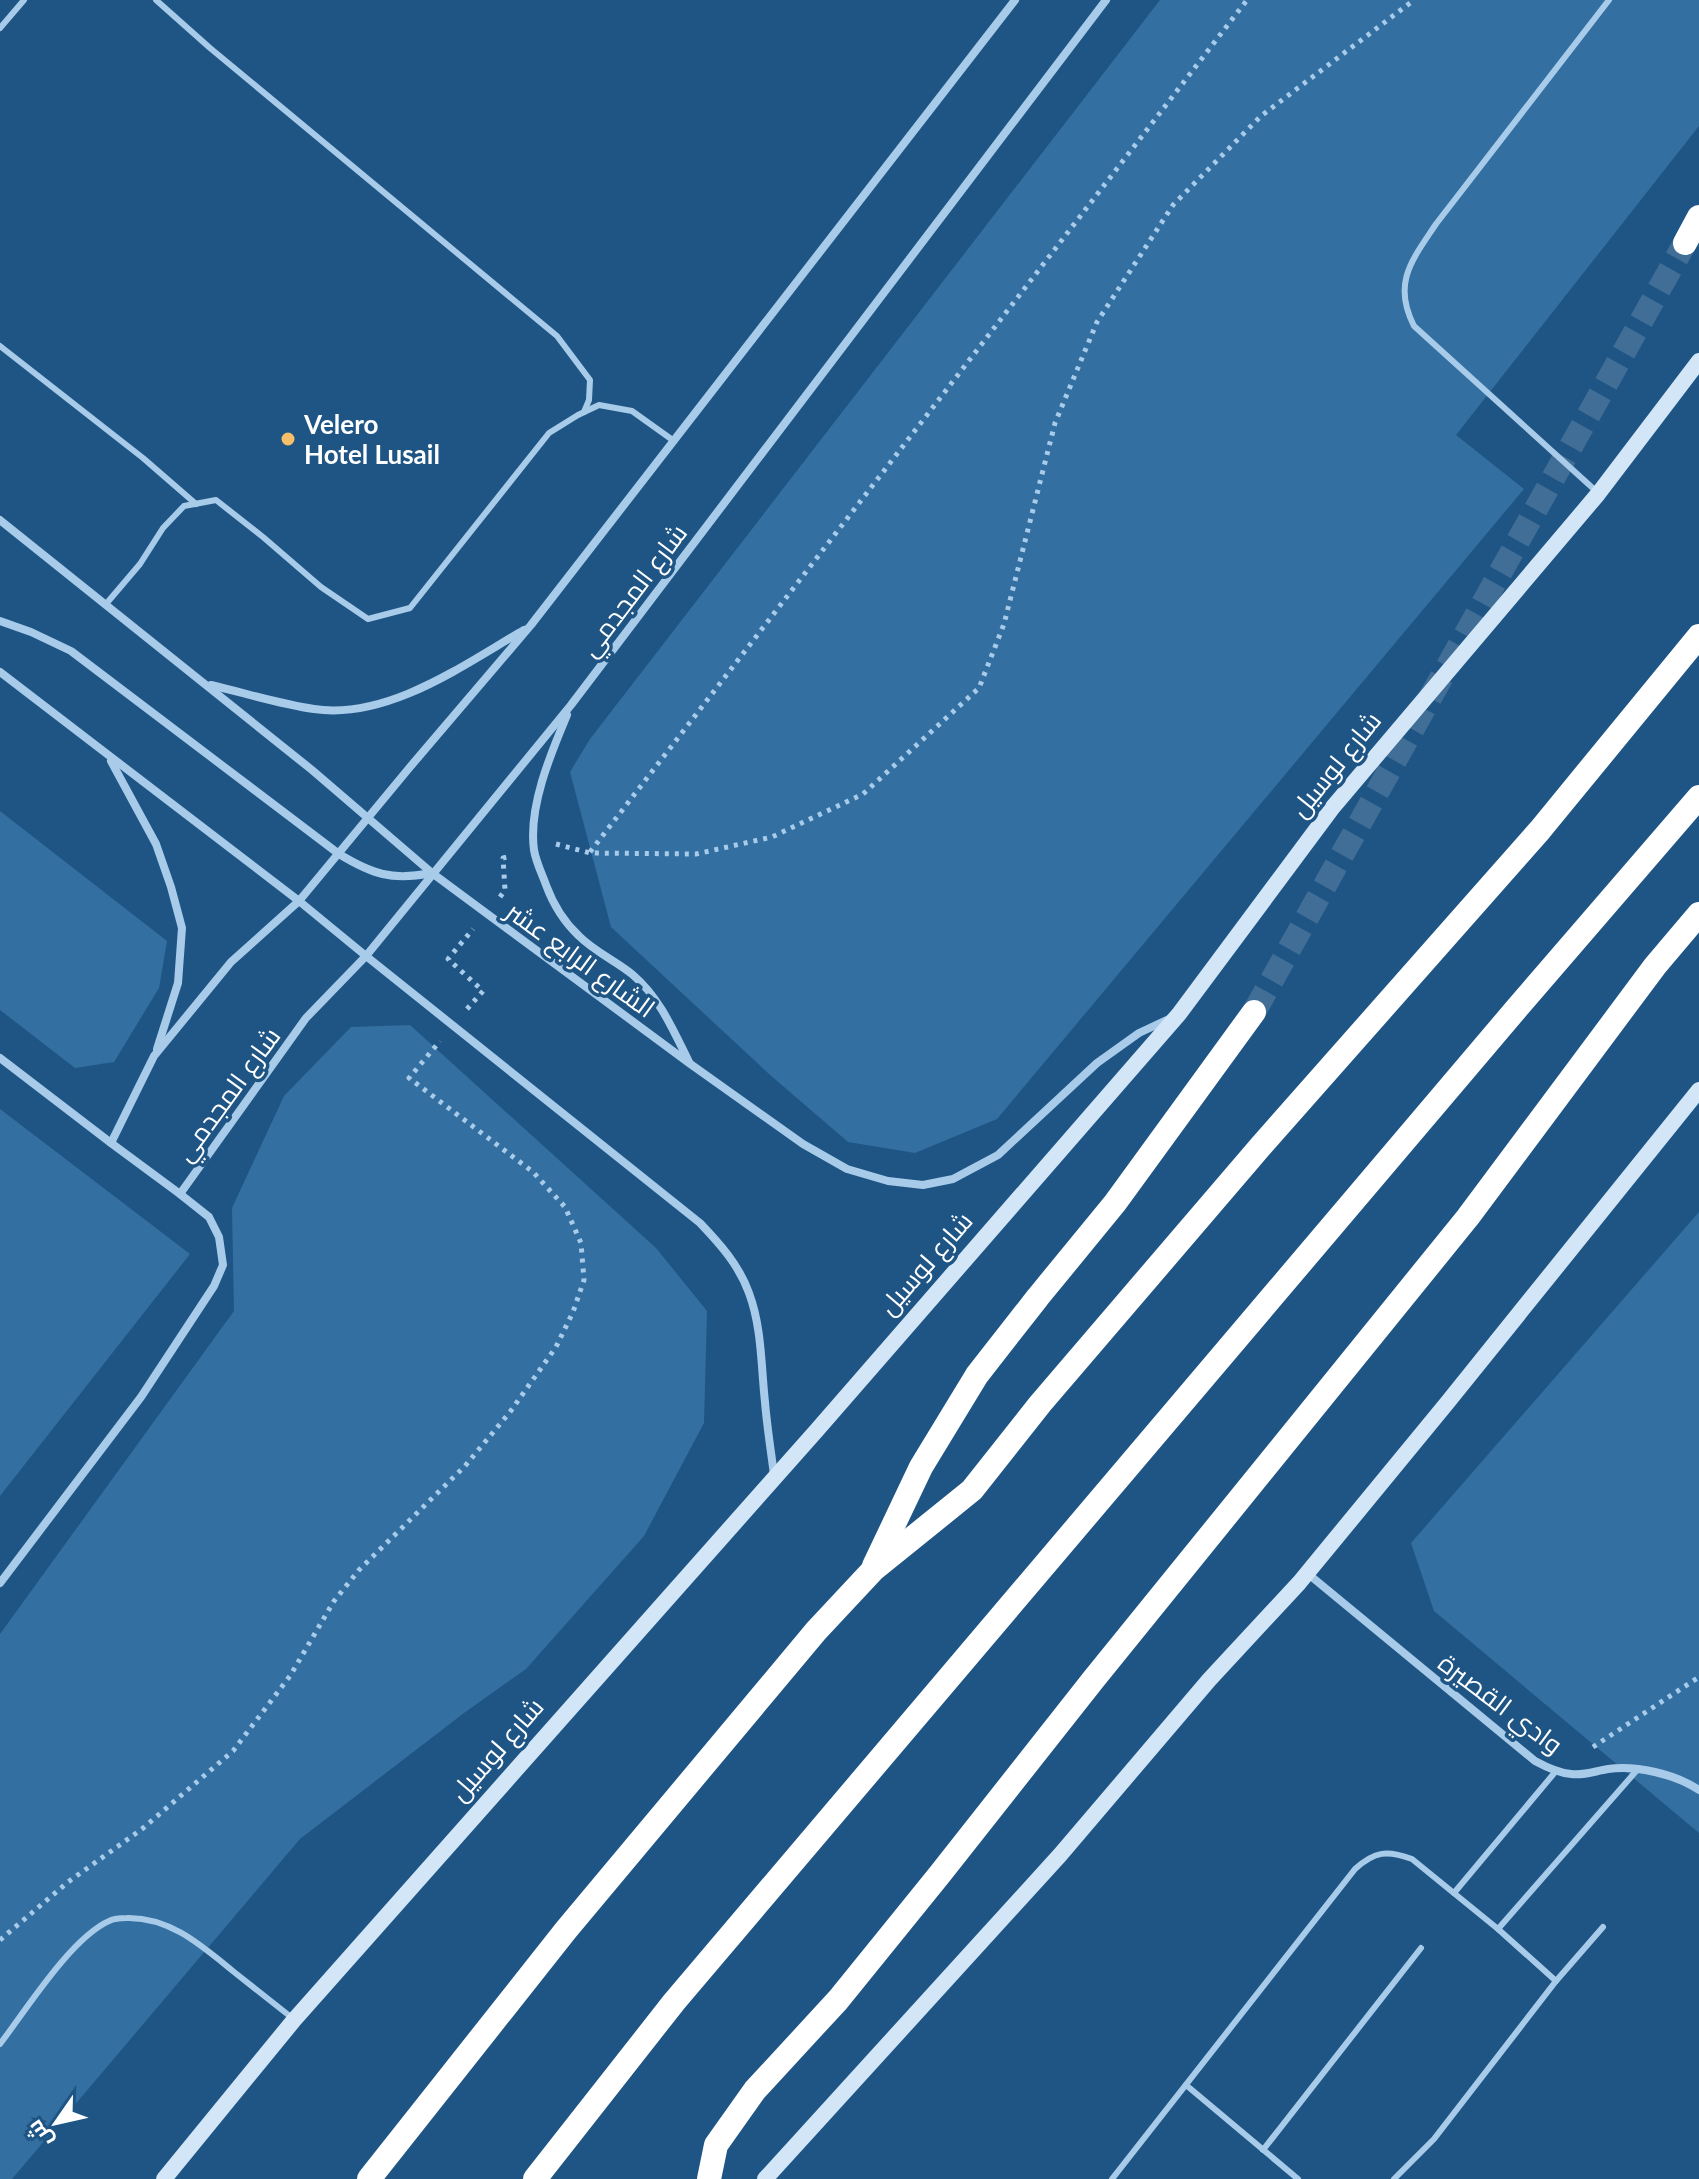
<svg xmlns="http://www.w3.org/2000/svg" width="1699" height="2179" viewBox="0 0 1699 2179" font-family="Lato,Cairo,sans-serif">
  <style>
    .green { fill: #336fa1 }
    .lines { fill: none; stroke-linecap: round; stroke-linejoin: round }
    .highway-tunnel { stroke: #416e96; stroke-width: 24; stroke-dasharray: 24 12; stroke-linecap: butt }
    .path { stroke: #a7cbe9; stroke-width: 5; stroke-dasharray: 4 6; stroke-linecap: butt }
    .lane { stroke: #a7cbe9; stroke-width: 6 }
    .street { stroke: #a7cbe9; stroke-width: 8 }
    .secondary { stroke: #d2e6f7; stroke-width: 16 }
    .highway { stroke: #fff; stroke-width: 24 }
    .poi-dot { fill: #f7bf67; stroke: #1f5584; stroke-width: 3 }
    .labels { text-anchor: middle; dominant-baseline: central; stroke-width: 7; stroke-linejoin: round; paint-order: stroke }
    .poi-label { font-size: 26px; font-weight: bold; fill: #fff; stroke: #1f5584; text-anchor: start }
    .street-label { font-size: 26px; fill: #fff; stroke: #1f5584 }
  </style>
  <rect width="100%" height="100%" fill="#1f5584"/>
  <g class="green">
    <path d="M1160 0H1699V126L1456 435 1524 489 997 1119 915 1153 848 1142 769 1074 611 927 570 772 590 739Z"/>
    <path d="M0 811 167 941 159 988 114 1062 75 1068 0 1010Z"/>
    <path d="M410 1025 656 1248 707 1311 704 1423 644 1536 526 1669 464 1713 300 1839 12 2179H0V1634L234 1311 232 1208 284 1096 351 1027Z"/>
    <path d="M0 1109 190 1254 0 1496Z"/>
    <path d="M1699 1212V1833L1434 1611 1411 1543Z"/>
  </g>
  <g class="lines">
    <path class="highway-tunnel" d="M1254 1012 1685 243"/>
    <g class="path">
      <path d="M556 844 590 853 696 854 772 837 863 794 979 688 1004 624 1055 423 1097 322 1173 205 1261 116 1414 0"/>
      <path d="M590 852 1247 0"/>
      <path d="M500 897 505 890 503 858 511 856"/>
      <path d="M467 1009 483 991 448 959 473 929"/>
      <path d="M1593 1747 1699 1677"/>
      <path d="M0 1940 68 1882 142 1829 233 1751 290 1676 334 1601 359 1570 465 1466 510 1412 556 1347 573 1312 584 1280 581 1243 565 1207 533 1172 409 1078 440 1041"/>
    </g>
    <g class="lane">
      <path d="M156 0 210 48 557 336 590 380 589 400 584 412"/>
      <path d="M0 28 24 0"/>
      <path d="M0 346 143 458 196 504"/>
      <path d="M1596 491 1414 326C1392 283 1412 260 1436 224L1609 0"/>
      <path d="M106 604 140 564 163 528 184 506 216 500 263 537 321 587 368 619 410 608 549 433 578 415 599 405 632 411 674 441"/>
      <path d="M1454 1893 1556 1771"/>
      <path d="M1498 1929 1638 1769"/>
      <path d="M0 2044C26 2010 71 1938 109 1921 115 1918 121 1918 127 1918 170 1917 202 1946 234 1972 253 1987 272 2002 291 2017"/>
      <path d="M1186 2085 1298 2179"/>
      <path d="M1263 2150 1421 1948"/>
      <path d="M1112 2179 1355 1869C1375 1851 1387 1850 1412 1859L1498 1929 1556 1981"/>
      <path d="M1394 2179 1434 2139 1556 1981 1603 1927"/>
    </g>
    <g class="street">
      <path d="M0 520 312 770 432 873 689 1063 803 1144 847 1169 888 1181 923 1185 953 1179 998 1155 1097 1063 1139 1033 1169 1019"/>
      <path d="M0 621 31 632 71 651 339 854C372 874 392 881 431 873"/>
      <path d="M0 672 299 901 366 956 700 1223C720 1244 739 1265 749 1293 762 1328 761 1366 765 1402 767 1427 771 1451 774 1475"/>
      <path d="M211 685C245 693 279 704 314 709 388 720 463 665 524 630"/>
      <path d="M567 715C551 753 528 807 534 850 536 862 542 874 546 885 553 904 564 922 579 936 595 952 616 961 633 975 660 998 674 1032 689 1062"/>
      <path d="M111 761 156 844 171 887 182 928 178 983 157 1049"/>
      <path d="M0 1058 111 1143 180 1194 209 1217 219 1237 223 1265 214 1286 141 1397 0 1583"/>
      <path d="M111 1143 154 1056 231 962 299 901 410 767 531 625 1015 0"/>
      <path d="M180 1194 306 1018 366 956 571 705 1106 0"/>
      <path d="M1307 1573 1535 1761C1546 1767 1558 1773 1571 1774 1584 1776 1595 1771 1608 1769 1636 1765 1675 1774 1699 1790"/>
    </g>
    <g class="secondary">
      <path d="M164 2179 294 2020 817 1430 1179 1014 1333 807 1598 494 1699 361"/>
      <path d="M765 2179 1060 1855 1209 1680 1299 1583 1447 1403 1699 1090"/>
    </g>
    <g class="highway">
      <path d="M1685 243 1699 217"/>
      <path d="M874 1566 921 1467 977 1375 1038 1297 1115 1203 1254 1012"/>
      <path d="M369 2179 566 1930 816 1631 873 1570 972 1490 1040 1404 1260 1147 1540 830 1699 636"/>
      <path d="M535 2179 674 2002 1517 1008 1699 797"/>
      <path d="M709 2179 716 2145 755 2090 838 2000 940 1874 1093 1680 1468 1217 1655 966 1699 914"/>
    </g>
  </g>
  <circle class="poi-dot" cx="288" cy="439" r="8"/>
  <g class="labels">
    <g class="poi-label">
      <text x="304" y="424">Velero<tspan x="304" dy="30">Hotel Lusail</tspan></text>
    </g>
    <g class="street-label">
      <text transform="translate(633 590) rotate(-53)">شارع المجدمي</text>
      <text transform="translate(1335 764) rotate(-51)">شارع لوسيل</text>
      <text transform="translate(581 959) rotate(36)">الشارع الرابع عشر</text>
      <text transform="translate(227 1094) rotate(-54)">شارع المجدمي</text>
      <text transform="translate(925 1263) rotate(-49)">شارع لوسيل</text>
      <text transform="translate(1501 1703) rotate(37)">وادي القصيرة</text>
      <text transform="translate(496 1749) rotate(-49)">شارع لوسيل</text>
    </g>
  </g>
  <g transform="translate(56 2123) rotate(236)" stroke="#1f5584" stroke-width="6" paint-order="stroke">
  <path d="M0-6L14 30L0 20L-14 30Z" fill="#ffffff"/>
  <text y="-12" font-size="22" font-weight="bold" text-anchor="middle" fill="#ffffff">ش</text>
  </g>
</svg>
